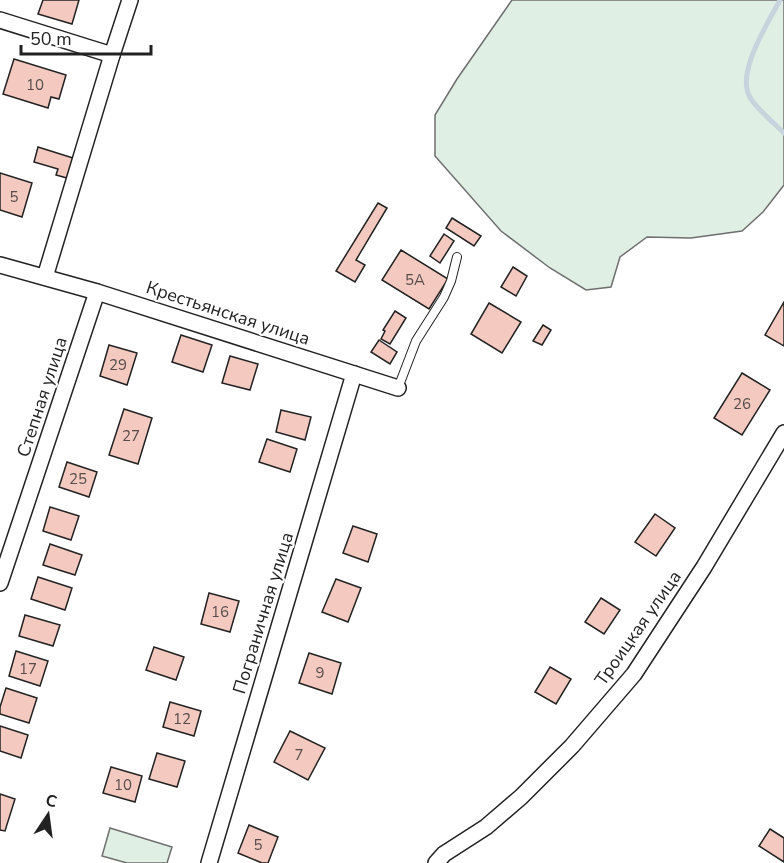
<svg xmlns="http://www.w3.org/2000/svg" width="784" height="863" viewBox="0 0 784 863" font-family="'Nunito Sans',sans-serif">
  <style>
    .green { fill: #e0efe3; stroke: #6f6f6f; stroke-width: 1.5 }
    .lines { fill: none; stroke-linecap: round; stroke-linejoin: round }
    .stream { stroke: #c7d3dd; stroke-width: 5 }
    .building { fill: #f3c9c0; stroke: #222; stroke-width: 1.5 }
    .service-casing { stroke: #222; stroke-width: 10 }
    .minor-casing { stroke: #222; stroke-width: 18 }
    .service { stroke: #fff; stroke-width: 8 }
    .minor { stroke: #fff; stroke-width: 15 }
    .labels { text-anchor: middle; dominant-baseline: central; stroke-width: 4.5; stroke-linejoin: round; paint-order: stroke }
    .number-label { font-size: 15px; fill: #564c4a }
    .street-label { font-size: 18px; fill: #222; stroke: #fff }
  </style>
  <rect width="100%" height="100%" fill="#fff"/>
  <g class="green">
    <path d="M512 0H784V185L763 212 742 231 691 238 647 237 620 257 611 287 586 290 550 268 501 231 435 156V115L457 79Z"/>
    <path d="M110 828 172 847 167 863H127L102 856Z"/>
  </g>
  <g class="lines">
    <path class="stream" d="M780 0C768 23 734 75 751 99 758 110 774 123 784 133"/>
  </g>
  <g class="building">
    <path d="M43 0H79L72 24 38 14Z"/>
    <path d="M14 59 66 75 59 99 51 97 48 108 3 94Z"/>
    <path d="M38 147 73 158 67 178 56 175 58 169 34 162Z"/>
    <path d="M0 173 32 183 22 217 0 210Z"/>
    <path d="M378 203 387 208 356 260 365 265 355 282 336 271Z"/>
    <path d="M452 218 481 236 474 246 446 228Z"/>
    <path d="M444 234 454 241 440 263 430 256Z"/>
    <path d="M401 250 448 279 429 309 382 280Z"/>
    <path d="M513 267 527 276 516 296 501 287Z"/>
    <path d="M784 302V346L765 335Z"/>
    <path d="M489 303 521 322 502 353 471 334Z"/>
    <path d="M395 311 406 318 390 344 381 339 385 331 383 330Z"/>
    <path d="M543 325 551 330 542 345 533 341Z"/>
    <path d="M181 335 212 345 203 372 172 362Z"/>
    <path d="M379 340 397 352 390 364 371 352Z"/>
    <path d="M109 345 137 353 127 385 100 376Z"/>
    <path d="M230 356 258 364 250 390 222 383Z"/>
    <path d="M742 373 770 390 742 435 714 418Z"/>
    <path d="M124 409 152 418 138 464 109 455Z"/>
    <path d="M281 410 311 417 305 440 276 432Z"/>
    <path d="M267 439 297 449 290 472 259 462Z"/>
    <path d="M67 462 97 472 89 497 59 487Z"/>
    <path d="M50 507 79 516 71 540 43 531Z"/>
    <path d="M655 514 675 528 656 556 635 542Z"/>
    <path d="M353 526 377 534 368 562 343 553Z"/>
    <path d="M50 544 82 555 75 575 43 565Z"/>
    <path d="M38 577 72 588 65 610 31 599Z"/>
    <path d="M336 579 361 588 348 622 322 612Z"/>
    <path d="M209 593 239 601 230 632 201 624Z"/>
    <path d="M601 598 620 610 604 634 585 622Z"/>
    <path d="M25 615 60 625 53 646 19 636Z"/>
    <path d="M154 647 184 657 176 680 146 670Z"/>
    <path d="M16 651 48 661 40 686 9 676Z"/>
    <path d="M309 653 341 663 332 694 299 683Z"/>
    <path d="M550 667 571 679 556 704 535 692Z"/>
    <path d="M6 688 37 698 29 723 0 714V707Z"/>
    <path d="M170 702 201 711 194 736 163 727Z"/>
    <path d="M0 726 28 735 21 758 0 751Z"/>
    <path d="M290 731 325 748 308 780 274 762Z"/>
    <path d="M157 753 185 761 177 787 149 779Z"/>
    <path d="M111 767 142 776 135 802 103 793Z"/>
    <path d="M0 794 15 799 5 831 0 830Z"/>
    <path d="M249 825 278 837 268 863H262L238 853Z"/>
    <path d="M770 829 784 838V862L759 846Z"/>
  </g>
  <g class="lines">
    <g class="service-casing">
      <path id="service" d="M398 388 416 341 444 297 451 281 457 257"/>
    </g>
    <g class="minor-casing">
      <g id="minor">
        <path d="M0 20 112 55"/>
        <path d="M0 265 97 292 398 388"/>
        <path d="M45 277 112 55 130 0"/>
        <path d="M0 583 97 292"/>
        <path d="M209 863 354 374"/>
        <path d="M436 863 444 854 486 827 521 797 572 746 634 674 704 567 784 433"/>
      </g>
    </g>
    <use href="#service" class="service"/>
    <use href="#minor" class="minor"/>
  </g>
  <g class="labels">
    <g class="number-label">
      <text x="35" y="85">10</text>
      <text x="14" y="197">5</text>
      <text x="415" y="280">5А</text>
      <text x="118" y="365">29</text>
      <text x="742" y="404">26</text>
      <text x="131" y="436">27</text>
      <text x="78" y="479">25</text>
      <text x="220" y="612">16</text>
      <text x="28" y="669">17</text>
      <text x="320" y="673">9</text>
      <text x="182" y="719">12</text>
      <text x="299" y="755">7</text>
      <text x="123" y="785">10</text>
      <text x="258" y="845">5</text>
    </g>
    <g class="street-label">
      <text transform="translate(228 313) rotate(18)">Крестьянская улица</text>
      <text transform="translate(42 397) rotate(-72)">Степная улица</text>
      <text transform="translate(263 613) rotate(-73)">Пограничная улица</text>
      <text transform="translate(638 628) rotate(-55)">Троицкая улица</text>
    </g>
  </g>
  <g transform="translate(48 815) rotate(13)" stroke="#ffffff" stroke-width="4.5" paint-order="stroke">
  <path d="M0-4.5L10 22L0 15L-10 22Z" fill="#222222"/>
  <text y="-9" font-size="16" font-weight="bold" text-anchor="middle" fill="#222222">С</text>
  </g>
  <path d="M21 45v9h130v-9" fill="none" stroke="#222222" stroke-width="3"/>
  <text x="30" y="45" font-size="18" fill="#222222" stroke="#ffffff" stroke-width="4.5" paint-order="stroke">50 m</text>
</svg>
